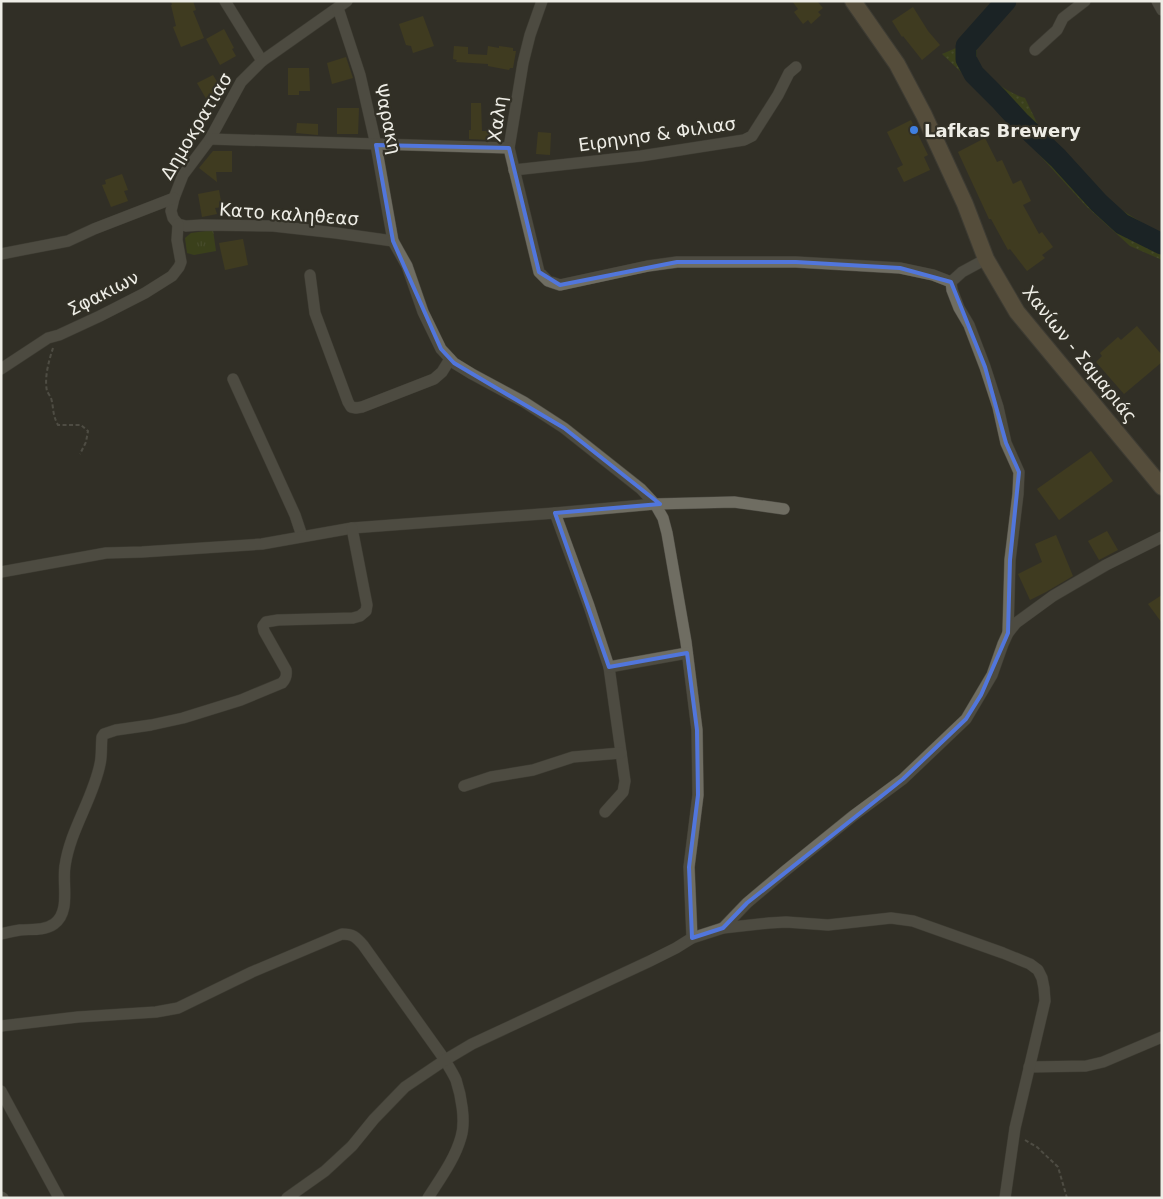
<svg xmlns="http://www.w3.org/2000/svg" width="1163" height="1199" viewBox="0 0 1163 1199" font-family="'DejaVu Sans',sans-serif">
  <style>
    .grass { fill: url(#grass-dots) }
    .park { fill: url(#park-tufts) }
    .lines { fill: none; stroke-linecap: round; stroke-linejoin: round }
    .river { stroke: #001525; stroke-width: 21 }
    .building { fill: #514919 }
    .street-casing { stroke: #4d4b43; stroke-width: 12 }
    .secondary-casing { stroke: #4d4b43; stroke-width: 18 }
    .path { stroke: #717067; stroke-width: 2; stroke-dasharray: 4 2.5; stroke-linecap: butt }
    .street { stroke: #6f6d62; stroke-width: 11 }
    .secondary { stroke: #817156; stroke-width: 16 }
    .marked { fill: none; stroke: #5176dc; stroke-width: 4; stroke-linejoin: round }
    .shop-dot { fill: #3f7fe0; stroke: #323026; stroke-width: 2 }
    .labels { text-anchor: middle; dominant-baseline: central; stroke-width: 4.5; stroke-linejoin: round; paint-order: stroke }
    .street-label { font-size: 18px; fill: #eeede6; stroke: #323026 }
    .poi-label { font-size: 18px; font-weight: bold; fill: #eeede6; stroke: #323026; text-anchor: start }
  </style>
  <defs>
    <pattern id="grass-dots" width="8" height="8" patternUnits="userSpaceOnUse" patternTransform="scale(1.25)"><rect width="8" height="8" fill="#45540f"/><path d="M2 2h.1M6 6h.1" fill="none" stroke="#606d32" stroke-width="1.8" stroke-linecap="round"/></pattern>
    <pattern id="park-tufts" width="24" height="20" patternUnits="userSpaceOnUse" patternTransform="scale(1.25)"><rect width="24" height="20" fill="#45540f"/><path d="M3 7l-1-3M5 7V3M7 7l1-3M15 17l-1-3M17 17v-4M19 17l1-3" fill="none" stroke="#606d32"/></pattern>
  </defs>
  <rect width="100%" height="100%" fill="#323026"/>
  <path class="grass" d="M991 14 994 23 977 43V62C991 79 1003 91 1025 98L1039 127 1076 167 1115 206 1162 235V260L1130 246 1086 206 1014 127 960 71 942 54 956 48Z"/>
  <path class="park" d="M213 230 216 251 194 255 187 253 185 238 191 233Z"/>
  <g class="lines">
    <path class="river" d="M1006 1 966 46V59L974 74 999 99 1021 123 1058 158 1099 203 1122 224 1162 244"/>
  </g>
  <g class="building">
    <path d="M171 1H193L196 10 193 11 204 38 181 47 173 27 176 26 171 5H172Z"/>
    <path d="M792 1H817L823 8 818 12 821 15 811 24 808 20 803 24 794 12 798 9Z"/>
    <path d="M913 7 928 31 940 45 922 60 903 36 902 37 892 21Z"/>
    <path d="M423 16 434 46 413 53 411 46 406 45 399 24Z"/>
    <path d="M224 29 234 48 232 49 236 56 220 65 206 39Z"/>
    <path d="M454 46 468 47V54L487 55 488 46 499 48V46L513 48V51H516L513 68H510L509 70 488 66V64L456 62 457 60 453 59Z"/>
    <path d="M346 57 353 78 332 84 327 63Z"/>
    <path d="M288 68H309L310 91H299V95H288Z"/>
    <path d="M213 75 222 90 219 92 221 94 208 102 197 83Z"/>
    <path d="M471 103H481L482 131H490V140L469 139V130H471Z"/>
    <path d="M337 108H359L358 134H337Z"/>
    <path d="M911 120 928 155 924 157 930 170 904 182 897 168 903 165 887 132Z"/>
    <path d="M297 123 318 124V135L296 133Z"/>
    <path d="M538 132 551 133 550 155 536 154Z"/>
    <path d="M985 138 997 162 1002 160 1013 184 1021 180 1031 201 1023 205 1039 234 1042 232 1053 247 1042 255 1045 258 1027 271 1010 249 1008 250 991 219H989L958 152Z"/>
    <path d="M213 151H232V172H216L217 182 199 168Z"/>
    <path d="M122 174 128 190 124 191 128 201 111 207 102 185 106 184 105 180Z"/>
    <path d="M219 190 222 207 215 208 217 214 202 217 198 194Z"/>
    <path d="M243 239 248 265 225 270 219 243Z"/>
    <path d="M1137 326 1162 355V362L1124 394 1096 362 1102 356 1100 353 1118 337 1121 340Z"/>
    <path d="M1091 451 1113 481 1059 520 1037 489Z"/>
    <path d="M1107 531 1118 550 1099 560 1088 541Z"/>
    <path d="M1056 535 1073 576 1046 592 1030 600 1018 574 1042 562 1035 544Z"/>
    <path d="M1162 595V623L1148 604Z"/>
  </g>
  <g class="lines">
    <g class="street-casing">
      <g id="street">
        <path d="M225 1 262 61"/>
        <path d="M347 1 262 61 241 82 210 139 183 175 174 198 171 211 173 218 178 224 186 226 202 225 273 226 336 233 393 241"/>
        <path d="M542 1 530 35 523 63 509 148 539 272 548 281 560 285 648 266 677 262H796L900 268 933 275 951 282"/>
        <path d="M1157 1 1162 10"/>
        <path d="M338 8 360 75 376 145 393 241 407 266 423 312 441 349 454 363 472 374 524 402 564 428 641 489 655 504 663 518 667 533 686 642 697 730 698 795 689 867 692 938"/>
        <path d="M1035 50 1057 30 1063 18 1085 1"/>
        <path d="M210 139 509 148"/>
        <path d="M514 170 641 156 744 140 752 136 778 95 789 73 796 67"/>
        <path d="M1 254 68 241 94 229 174 198"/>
        <path d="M986 259 962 272 951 282 952 290 959 308 969 325 985 367 998 407 1006 443 1019 472 1018 494 1010 560 1008 633"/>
        <path d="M310 275 315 313 348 402 351 407 356 408 362 407 434 379 442 372 450 359"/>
        <path d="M1 369 48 338 59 335 100 316 145 293 172 276 179 267 181 262 177 240 178 224"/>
        <path d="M233 379 295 515 302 536"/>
        <path d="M555 513 589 606 609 667 625 781 623 792 605 812"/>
        <path d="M1 572 106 553 142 552 262 544 352 528 555 513 655 504 734 502 784 509"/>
        <path d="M609 667 687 653"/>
        <path d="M464 786 491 777 533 770 573 757 621 753"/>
        <path d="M723 928 747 903 785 871 853 816 903 779 966 719 992 675 1003 644 1008 633 1016 623 1053 596 1106 565 1162 537"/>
        <path d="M1 934C8 932 14 931 20 930 31 929 44 931 54 924 71 912 62 884 65 866 70 830 93 799 100 764 102 756 101 746 102 737L104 734 116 730 151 725 183 718 241 700 282 683C286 679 287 676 286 670L264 631 263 626 266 622 278 620 353 618 360 616 366 611 367 605 352 528"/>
        <path d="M1 1026 78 1017 156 1012 178 1008 252 972 342 934C353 934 356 937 363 945L445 1060C448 1066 453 1073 456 1080 461 1095 466 1121 461 1137 455 1159 440 1179 428 1198"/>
        <path d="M1029 1067 1086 1066 1103 1062 1162 1037"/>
        <path d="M1 1091 59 1198"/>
        <path d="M1 1197 3 1198"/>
        <path d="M287 1198 325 1171 352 1146 374 1119 405 1087 445 1060 472 1044 650 961 676 948 692 938 723 928 769 923 786 922 828 925 891 918 913 921 1003 953 1030 964 1038 970 1042 978 1044 988 1045 1001 1015 1128 1005 1198"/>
      </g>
    </g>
    <g class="secondary-casing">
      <path id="secondary" d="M853 1 897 64 924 115 965 204 986 259 1017 312 1162 487"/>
    </g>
    <g class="path">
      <path d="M53 348C49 360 44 378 47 391 48 393 50 396 51 398 54 408 52 414 58 425H81L88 431 86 442 80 454"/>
      <path d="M1025 1140 1037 1147 1058 1167 1067 1198"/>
    </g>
    <use href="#street" class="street"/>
    <use href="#secondary" class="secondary"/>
  </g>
  <path d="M0 0H1163V1199H0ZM376 145 509 148 539 272 560 285 677 262H796L900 268 951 282 985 367 1006 443 1019 472 1010 560 1008 633 981 695 966 719 903 779 747 903 723 928 692 938 689 867 698 795 697 730 687 653 609 667 555 513 660 504 564 428 454 363 441 349 393 241Z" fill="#323026" fill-opacity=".55" fill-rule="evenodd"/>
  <path class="marked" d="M376 145 509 148 539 272 560 285 677 262H796L900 268 951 282 985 367 1006 443 1019 472 1010 560 1008 633 981 695 966 719 903 779 747 903 723 928 692 938 689 867 698 795 697 730 687 653 609 667 555 513 660 504 564 428 454 363 441 349 393 241Z"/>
  <circle class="shop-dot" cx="914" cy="130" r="5"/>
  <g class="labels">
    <g class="street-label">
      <text transform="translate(388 119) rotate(78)">Ψαρακη</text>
      <text transform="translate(497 119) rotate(-82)">Χαλη</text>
      <text transform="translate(196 126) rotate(-59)">Δημοκρατιασ</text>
      <text transform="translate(657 134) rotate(-8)">Ειρηνησ &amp; Φιλιασ</text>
      <text transform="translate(289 214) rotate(4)">Κατο καληθεασ</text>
      <text transform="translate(103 293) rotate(-27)">Σφακιων</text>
      <text transform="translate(1080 354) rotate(51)">Χανίων - Σαμαριάς</text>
    </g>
    <g class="poi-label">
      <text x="924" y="130">Lafkas Brewery</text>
    </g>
  </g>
  <rect width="1163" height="1199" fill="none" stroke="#eeede6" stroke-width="5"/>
</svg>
